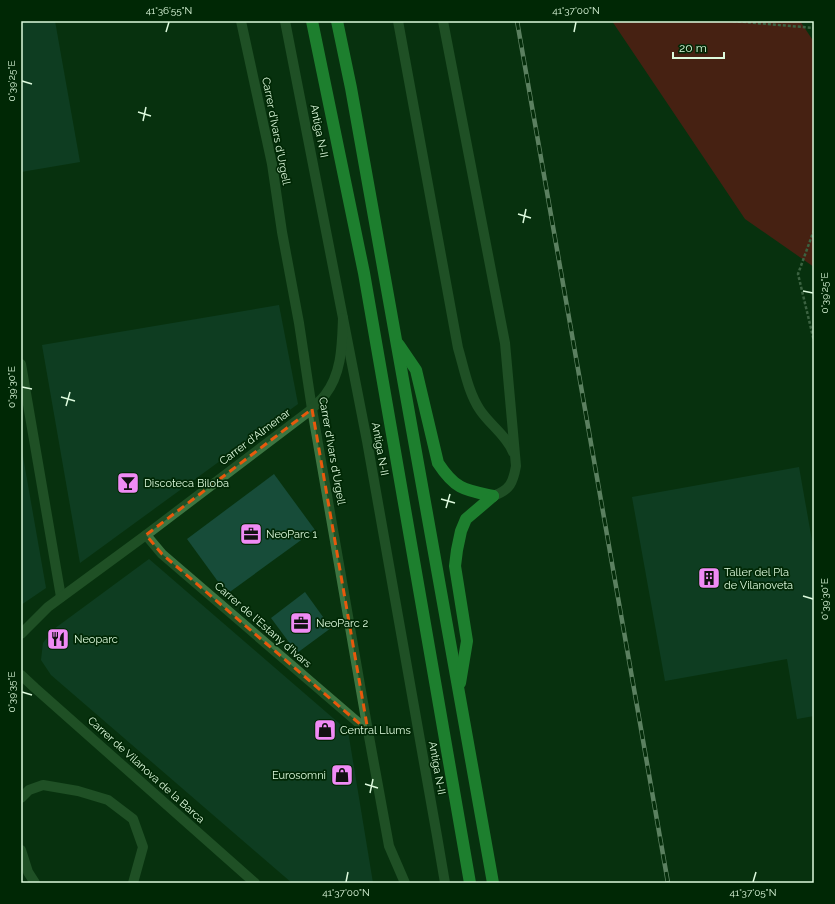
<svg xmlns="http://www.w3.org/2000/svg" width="835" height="904" viewBox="0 0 835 904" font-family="Raleway,sans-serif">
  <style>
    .green { fill: #930e17 }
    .building { fill: #174c39 }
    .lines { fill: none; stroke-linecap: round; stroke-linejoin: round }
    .path { stroke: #7b9e7e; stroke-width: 2.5; stroke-dasharray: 3 2; stroke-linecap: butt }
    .lane { stroke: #3c7541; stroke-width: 10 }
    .street { stroke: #3c7541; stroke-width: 10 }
    .highway { stroke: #38de55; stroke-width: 12 }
    .rail-casing { stroke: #c2e1c3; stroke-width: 4.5 }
    .rail { stroke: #002805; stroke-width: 3; stroke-dasharray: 9; stroke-linecap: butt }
    .marked { fill: none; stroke: #e8590c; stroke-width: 3; stroke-dasharray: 8 5; stroke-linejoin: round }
    .ticks { fill: none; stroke: #ddfadd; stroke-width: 1.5 }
    .labels { text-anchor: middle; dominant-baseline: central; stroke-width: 3.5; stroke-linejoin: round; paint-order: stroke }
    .street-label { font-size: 11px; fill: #ddfadd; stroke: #002805 }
    .poi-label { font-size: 11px; fill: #ddfadd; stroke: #002805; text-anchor: start }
    .neatline { fill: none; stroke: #ddfadd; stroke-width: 1.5 }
    .ticks-label { font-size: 10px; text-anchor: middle; fill: #ddfadd }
  </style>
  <rect width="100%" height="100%" fill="#08320e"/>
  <path class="green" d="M612 21H800L814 42V269V267L745 219Z"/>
  <g class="building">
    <path d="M21 21H55L80 162 21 172Z"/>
    <path d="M279 305 298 404 80 563 42 345Z"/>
    <path d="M21 451H22L46 588 21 605Z"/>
    <path d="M799 467 814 552V716L797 719 787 659 665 681 632 497Z"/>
    <path d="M274 474 315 530 227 594 187 539Z"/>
    <path d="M149 559 348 731 373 883H292L51 675 41 660 43 643 54 629Z"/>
    <path d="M305 592 331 628 297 653 271 618Z"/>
  </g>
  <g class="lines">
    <g class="path">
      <path d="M733 21 814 28"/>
      <path d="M814 230 798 274 814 341"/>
    </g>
    <g class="lane">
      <path d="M285 21 367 441 437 836 445 883"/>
      <path d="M398 21 458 348C464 368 468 392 480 410 490 425 506 435 513 452"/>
      <path d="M443 21 505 343 516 466C513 483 510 490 493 496"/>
      <path d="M21 364 61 597"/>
      <path d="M21 798 29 790 43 785 78 791 108 800 133 819 143 847 133 883"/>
      <path d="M21 850 28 872 35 883"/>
    </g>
    <g class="street">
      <path d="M241 21 272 164 282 232 299 323 312 409 368 731 389 846 405 883"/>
      <path d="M146 535 162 554 368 731"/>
      <path d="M21 634 48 607 146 535 312 409C316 404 321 400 325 395 342 373 342 345 343 318"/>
      <path d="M21 675 35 688 255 883"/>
    </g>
    <g class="highway">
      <path d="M312 21 364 273 470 883"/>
      <path d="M337 21 351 88 493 883"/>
      <path d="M399 345 416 370 438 463C455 489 464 490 493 496"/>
      <path d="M460 683 467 641 455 566 457 550 461 531 466 519 493 496"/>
    </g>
    <g class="rail-casing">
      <path id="rail" d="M517 21 668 883"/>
    </g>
    <use href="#rail" class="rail"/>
  </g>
  <path d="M0 0H835V904H0ZM312 409 368 731 162 554 146 535Z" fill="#08320e" fill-opacity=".55" fill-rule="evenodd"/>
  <path class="marked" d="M312 409 368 731 162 554 146 535Z"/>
  <path class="ticks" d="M166 32 169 22M574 32 576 22M22 81 32 84M138 112 151 116M143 121 146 107M518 214 531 218M523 223 526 209M803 291 813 293M22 387 32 389M61 397 75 401M66 406 70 392M441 499 455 503M446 508 450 494M803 596 813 599M22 692 32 695M365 784 378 788M370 793 373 779M346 882 348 872M753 882 756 872"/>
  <defs>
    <g id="bar-square" transform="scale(1.15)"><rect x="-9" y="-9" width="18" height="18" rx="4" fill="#f08bf5" stroke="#002805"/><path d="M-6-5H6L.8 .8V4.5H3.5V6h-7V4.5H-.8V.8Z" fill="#111"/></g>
    <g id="office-square" transform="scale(1.15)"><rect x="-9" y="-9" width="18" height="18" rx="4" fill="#f08bf5" stroke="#002805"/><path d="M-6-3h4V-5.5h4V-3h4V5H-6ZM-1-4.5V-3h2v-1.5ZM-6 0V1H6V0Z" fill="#111"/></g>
    <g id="building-square" transform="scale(1.15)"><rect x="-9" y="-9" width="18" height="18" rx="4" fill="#f08bf5" stroke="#002805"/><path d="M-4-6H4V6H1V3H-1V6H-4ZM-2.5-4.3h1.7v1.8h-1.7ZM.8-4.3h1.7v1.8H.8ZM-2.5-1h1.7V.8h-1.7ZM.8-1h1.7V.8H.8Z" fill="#111"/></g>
    <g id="restaurant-square" transform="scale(1.15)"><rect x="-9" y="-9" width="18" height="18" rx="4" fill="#f08bf5" stroke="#002805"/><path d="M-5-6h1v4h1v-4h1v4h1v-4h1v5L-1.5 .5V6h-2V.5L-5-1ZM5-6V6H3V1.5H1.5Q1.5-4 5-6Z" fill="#111"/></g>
    <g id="shop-square" transform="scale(1.15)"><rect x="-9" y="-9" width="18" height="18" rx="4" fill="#f08bf5" stroke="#002805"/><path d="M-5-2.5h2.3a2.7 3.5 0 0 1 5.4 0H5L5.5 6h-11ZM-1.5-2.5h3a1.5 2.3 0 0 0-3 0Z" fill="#111"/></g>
  </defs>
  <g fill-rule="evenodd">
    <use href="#bar-square" x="128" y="483"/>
    <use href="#office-square" x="251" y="534"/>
    <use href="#building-square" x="709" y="578"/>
    <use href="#office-square" x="301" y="623"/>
    <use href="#restaurant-square" x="58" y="639"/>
    <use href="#shop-square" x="325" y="730"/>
    <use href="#shop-square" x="342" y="775"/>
  </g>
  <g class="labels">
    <g class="street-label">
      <text transform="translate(276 131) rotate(79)">Carrer d'Ivars d'Urgell</text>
      <text transform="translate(319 131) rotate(79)">Antiga N-II</text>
      <text transform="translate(255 437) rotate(-37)">Carrer d'Almenar</text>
      <text transform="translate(380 449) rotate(80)">Antiga N-II</text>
      <text transform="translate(332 451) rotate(80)">Carrer d'Ivars d'Urgell</text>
      <text transform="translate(263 625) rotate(41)">Carrer de l'Estany d'Ivars</text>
      <text transform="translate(437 768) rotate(80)">Antiga N-II</text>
      <text transform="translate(146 770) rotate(42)">Carrer de Vilanova de la Barca</text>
    </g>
    <g class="poi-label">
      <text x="144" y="483">Discoteca Biloba</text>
      <text x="266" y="534">NeoParc 1</text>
      <text x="724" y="572">Taller del Pla<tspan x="724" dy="13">de Vilanoveta</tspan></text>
      <text x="316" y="623">NeoParc 2</text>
      <text x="74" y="639">Neoparc</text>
      <text x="340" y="730">Central Llums</text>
      <text x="326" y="775" text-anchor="end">Eurosomni</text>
    </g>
  </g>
  <rect width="835" height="904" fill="none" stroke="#002805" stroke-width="44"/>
  <path d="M673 52v6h51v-6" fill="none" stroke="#ddfadd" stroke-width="2"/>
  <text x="679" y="52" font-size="12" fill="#ddfadd" stroke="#002805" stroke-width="3" paint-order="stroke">20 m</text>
  <rect x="22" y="22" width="791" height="860" class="neatline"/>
  <g class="ticks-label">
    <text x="169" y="14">41°36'55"N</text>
    <text x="576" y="14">41°37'00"N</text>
    <text transform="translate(11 81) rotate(-90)" y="4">0°39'25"E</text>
    <text transform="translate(824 293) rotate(-90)" y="4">0°39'25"E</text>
    <text transform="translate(11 387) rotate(-90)" y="4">0°39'30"E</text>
    <text transform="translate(824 599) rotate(-90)" y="4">0°39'30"E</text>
    <text transform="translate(11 692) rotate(-90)" y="4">0°39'35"E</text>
    <text x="346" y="896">41°37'00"N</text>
    <text x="753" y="896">41°37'05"N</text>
  </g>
</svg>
